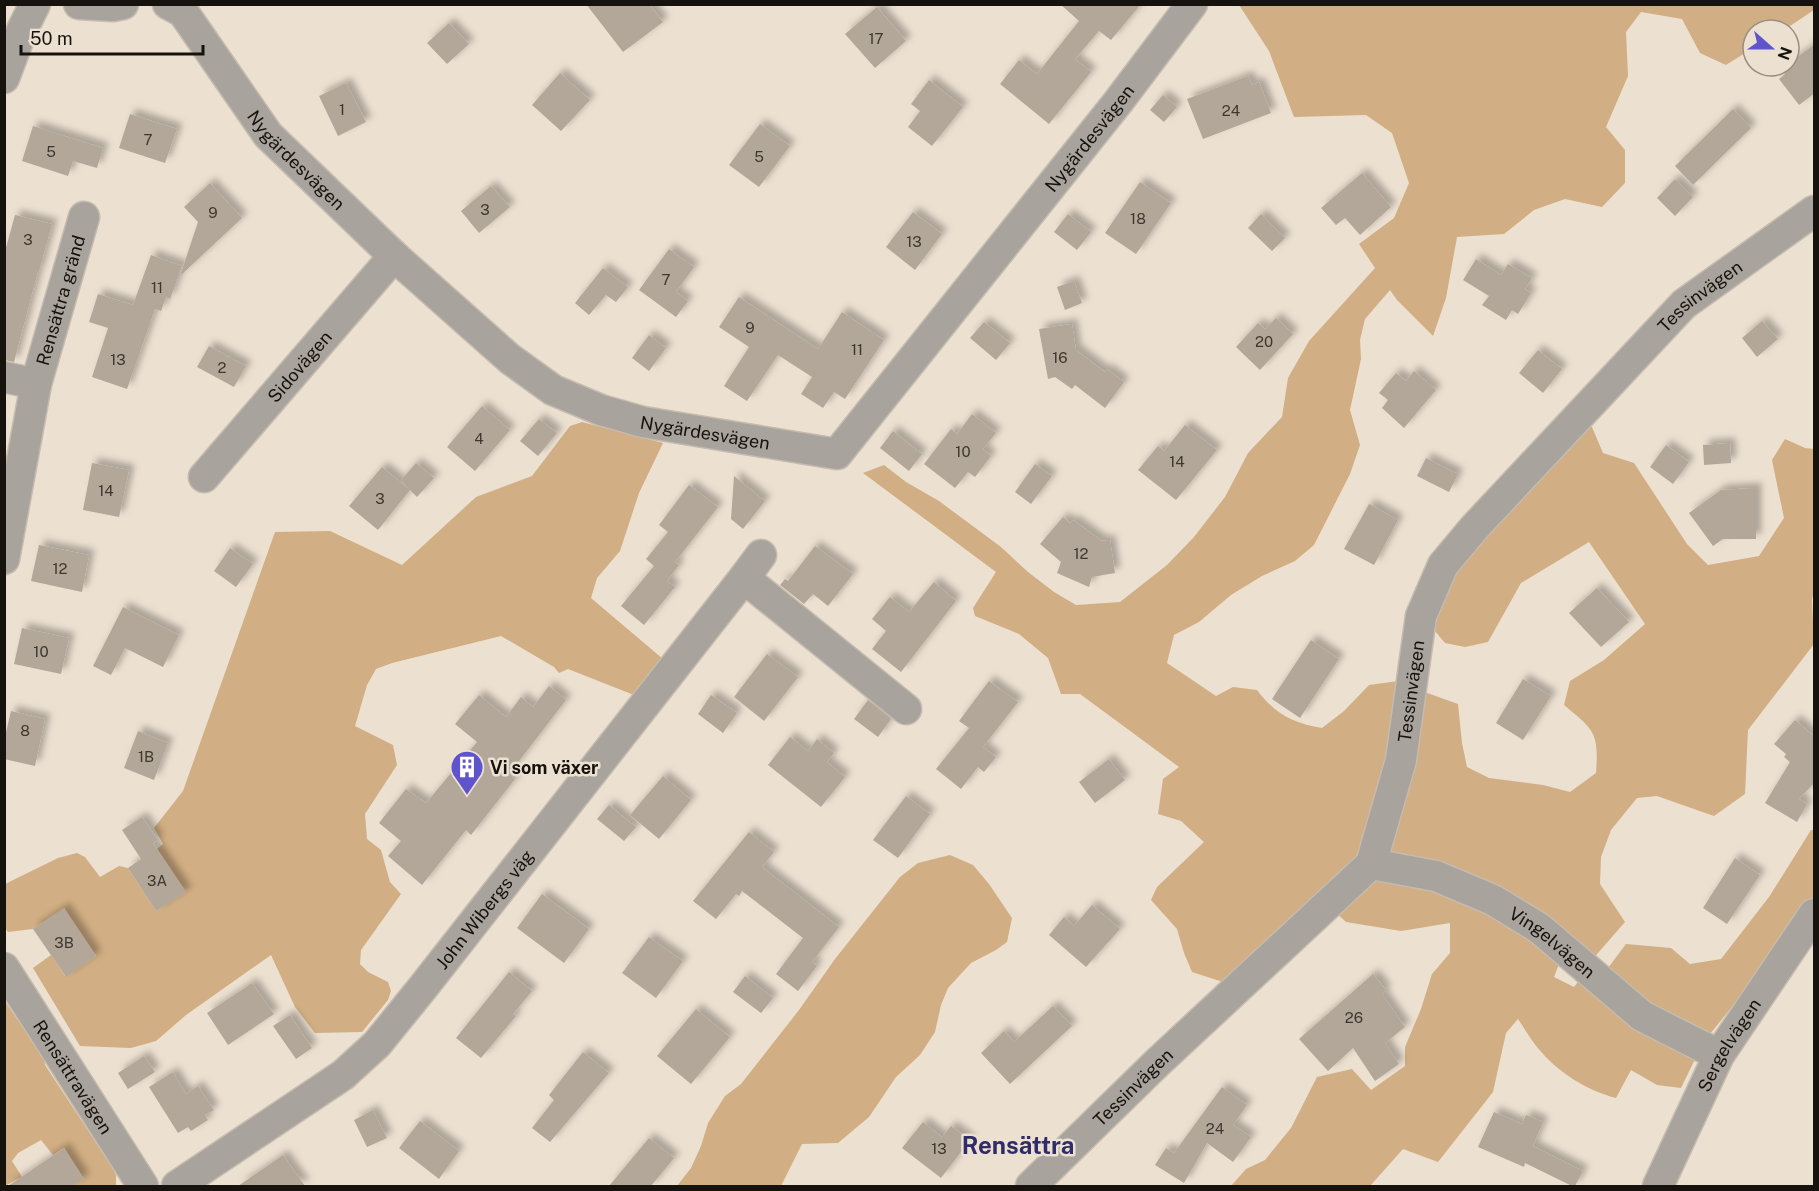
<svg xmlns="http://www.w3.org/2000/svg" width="1819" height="1191" viewBox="0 0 1819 1191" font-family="'Public Sans',sans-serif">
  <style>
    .green { fill: #d1ae83 }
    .building { fill: #b3a799; filter: url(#shadow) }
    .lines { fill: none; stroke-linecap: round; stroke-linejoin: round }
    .minor-casing { stroke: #c5bbae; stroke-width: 33 }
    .minor { stroke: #a8a39d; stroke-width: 30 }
    .labels { text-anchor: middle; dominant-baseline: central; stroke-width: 5; stroke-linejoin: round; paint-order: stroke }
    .number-label { font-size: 15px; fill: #3d3730 }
    .street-label { font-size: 18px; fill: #16120d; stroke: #ece0d1 }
    .poi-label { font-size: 18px; font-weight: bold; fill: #16120d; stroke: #ece0d1; text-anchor: start }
    .district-label { font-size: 24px; font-weight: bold; fill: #302c67; stroke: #ece0d1 }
  </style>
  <defs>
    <filter id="shadow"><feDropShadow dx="5.5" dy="-5.5" stdDeviation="3" flood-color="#0004"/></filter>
  </defs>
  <rect width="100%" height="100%" fill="#ece0d1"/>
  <g class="green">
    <path d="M1239 5H1814V10L1784 30H1753V48L1726 65 1700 53 1682 19 1641 12 1626 32 1628 76 1606 127 1625 150V183L1602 207 1565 199 1534 210 1504 234 1457 237 1446 298 1433 336 1397 300 1390 290 1365 319 1360 340 1361 359 1350 410 1360 445 1350 474 1314 545 1295 561 1262 576 1231 595 1199 622 1174 635 1167 663 1216 696 1233 687 1257 690C1275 714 1293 723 1322 728L1344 711 1369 685 1406 680 1367 853 1229 984 1192 972 1184 953 1177 929 1151 900 1157 887 1204 842 1181 821 1158 814 1163 779 1179 767 1080 694H1061L1048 658 1019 634 975 616 973 608 996 572 863 473 884 465 906 482 939 501 1001 547 1028 572 1054 592 1076 605 1120 602 1167 565 1194 537 1225 497 1248 453 1282 417 1288 378 1309 341 1375 268 1359 244 1394 218 1409 183 1392 133 1366 115 1294 117 1269 51Z"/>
    <path d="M582 422 663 443 639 493 620 551 597 578 591 598 663 659 634 695 568 669 559 673 554 667 501 636 392 663 376 669 367 685 355 726 393 745 397 765 365 814 367 839 381 850 390 882 401 894 361 950 360 964 368 972 388 982 391 991 388 1000 362 1032 315 1033 295 1007 271 955 186 1015 156 1041 131 1048 80 1046 33 968 51 955 65 976 96 956 64 909 33 929 8 932 5 928V884L58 858 77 853 85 857 100 877 119 866 128 868 156 911 185 892 157 849 163 844 154 828 183 791 275 532 330 531 402 565 476 497 532 476 570 426Z"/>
    <path d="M1584 424 1592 427 1603 453 1634 463 1687 544 1708 565 1759 556 1784 518 1772 460 1785 439 1805 448 1814 449V590L1812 600 1814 644 1748 730 1745 794 1714 816 1657 796 1637 798 1611 830 1601 857 1600 884 1625 922 1591 961 1378 860 1419 690 1458 704 1462 743 1467 767 1489 778 1543 785 1570 792 1596 773C1599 732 1594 730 1564 705L1570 681 1604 660 1645 624 1589 542 1521 583 1488 642 1465 647 1445 643 1429 624 1450 565Z"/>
    <path d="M1811 830H1814V897L1773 956 1706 1039 1656 1012 1608 968 1626 944 1671 948 1690 964 1721 959 1769 897Z"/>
    <path d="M950 855 973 865 989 884 1012 918 1007 942 996 950 971 963 948 988 941 1005 935 1032 920 1055 896 1077 869 1117 838 1143 802 1144 781 1186H677L691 1168 701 1146 708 1123 725 1096 741 1084 799 1010 835 959 900 877 918 863Z"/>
    <path d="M1372 870 1434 882 1561 959 1554 977 1574 987 1582 976 1698 1053 1681 1088 1657 1085 1631 1070 1616 1098C1586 1090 1557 1072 1537 1047 1530 1038 1524 1028 1518 1019L1506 1033 1493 1092 1438 1162 1403 1149 1370 1186H1231L1246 1169 1265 1160 1291 1128 1317 1077 1352 1069 1371 1090 1405 1066V1047L1421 1009 1432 974 1450 953V923L1401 931 1346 922 1331 908Z"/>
    <path d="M4 1000 44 1058 45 1065 112 1167 116 1175V1186H72L83 1178 64 1148 53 1155 41 1140 18 1153 12 1161 22 1177 5 1186Z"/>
  </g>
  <g class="building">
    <path d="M586 4H649L663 22 623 52Z"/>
    <path d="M1060 4H1141L1111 40 1099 31 1075 59 1091 72 1049 124 1000 84 1019 60 1037 74 1079 21Z"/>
    <path d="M877 7 906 41 875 68 845 34Z"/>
    <path d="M449 23 469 44 447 64 427 43Z"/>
    <path d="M1815 44V93L1799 105 1779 79 1785 74 1781 69 1789 66V63Z"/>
    <path d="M560 73 590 100 561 131 532 105Z"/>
    <path d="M1248 76 1252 85 1259 82 1271 113 1203 139 1187 99Z"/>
    <path d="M929 80 963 107 932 146 908 127 920 111 911 104Z"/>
    <path d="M346 83 366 122 338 136 319 96Z"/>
    <path d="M1163 95 1177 107 1164 122 1150 110Z"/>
    <path d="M1733 109 1751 128 1693 185 1675 166Z"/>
    <path d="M130 114 177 129 165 163 119 148Z"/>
    <path d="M760 124 790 146 759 187 729 165Z"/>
    <path d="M33 126 103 148 97 168 73 161 68 176 22 161Z"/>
    <path d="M1362 173 1391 207 1360 235 1345 218 1336 225 1321 208Z"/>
    <path d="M1675 179 1693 197 1675 216 1657 198Z"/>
    <path d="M1140 182 1171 203 1136 254 1105 233Z"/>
    <path d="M210 183 242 218 180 276 198 222 184 207Z"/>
    <path d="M491 186 510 207 479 233 461 211Z"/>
    <path d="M913 212 942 234 915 270 886 247Z"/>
    <path d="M1068 214 1091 232 1077 250 1054 232Z"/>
    <path d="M1261 214 1285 238 1272 251 1248 228Z"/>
    <path d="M15 215 52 224 39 271H38L14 362 4 360V255Z"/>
    <path d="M669 249 694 267 676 292 688 301 676 317 639 290Z"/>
    <path d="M151 255 182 266 170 299 166 297 161 311 155 309 127 389 92 377 108 328 89 322 98 294 133 305Z"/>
    <path d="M1476 259 1501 275 1508 264 1532 278 1525 289 1531 293 1518 314 1512 310 1506 320 1482 305 1489 296 1463 280Z"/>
    <path d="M603 268 628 287 616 302 606 295 589 315 575 303Z"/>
    <path d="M1074 281 1082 303 1065 310 1057 287Z"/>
    <path d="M739 297 818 349 842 312 884 340 845 399 834 392 823 408 801 394 812 377 778 355 747 401 724 386 749 347 719 327Z"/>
    <path d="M1276 318 1293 334 1260 370 1236 347 1258 323 1265 329Z"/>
    <path d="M1762 321 1778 339 1757 357 1742 338Z"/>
    <path d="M984 322 1010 343 996 360 970 338Z"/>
    <path d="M1072 324 1076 350 1105 372 1107 369 1124 382 1105 408 1075 385 1072 389 1055 377 1048 379 1039 329Z"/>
    <path d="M649 335 666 348 649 371 632 358Z"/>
    <path d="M209 346 246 366 234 387 197 367Z"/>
    <path d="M1538 350 1562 369 1543 393 1519 373Z"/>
    <path d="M1414 371 1436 390 1404 428 1382 408 1388 400 1379 393 1396 373 1406 381Z"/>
    <path d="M482 406 510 430 475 471 447 447Z"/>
    <path d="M972 414 996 433 983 449 991 456 975 477 968 472 955 488 924 464 951 429 957 434Z"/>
    <path d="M539 419 557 433 538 456 520 441Z"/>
    <path d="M1185 425 1217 450 1176 500 1138 470 1158 446 1164 451Z"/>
    <path d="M893 431 922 454 909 471 880 448Z"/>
    <path d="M1730 443 1731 463 1704 465 1703 445Z"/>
    <path d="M1666 445 1689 462 1673 484 1650 467Z"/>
    <path d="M1426 458 1458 474 1449 492 1417 476Z"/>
    <path d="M92 463 129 470 119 517 83 510Z"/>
    <path d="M416 463 434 478 417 497 410 490 378 530 349 506 382 467 409 489 401 480Z"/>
    <path d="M1035 464 1052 476 1031 504 1015 492Z"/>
    <path d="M734 476 765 501 743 529 731 519Z"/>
    <path d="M689 485 718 507 675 562 679 565 667 581 675 587 644 625 621 606 654 566 646 559 668 532 659 525Z"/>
    <path d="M1756 488V539H1723L1713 546 1689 513 1721 490Z"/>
    <path d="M1369 504 1398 520 1374 565 1344 549Z"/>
    <path d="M1063 517 1070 523 1073 520 1102 541 1110 540 1115 573 1092 577 1089 587 1057 573 1061 562 1040 544Z"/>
    <path d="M39 545 89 555 82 592 31 581Z"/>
    <path d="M815 546 853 574 828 606 813 594 804 604 780 585 785 579 788 581Z"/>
    <path d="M230 548 253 564 236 587 214 571Z"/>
    <path d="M934 582 956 601 901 672 872 649 886 631 872 619 890 597 909 612Z"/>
    <path d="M1597 588 1629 622 1601 647 1569 613Z"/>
    <path d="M123 607 179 635 163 667 125 648 111 675 93 666Z"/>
    <path d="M22 628 69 638 61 674 14 664Z"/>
    <path d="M1311 640 1339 659 1300 718 1272 699Z"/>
    <path d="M767 654 798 677 764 721 734 697Z"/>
    <path d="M1523 679 1551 696 1523 740 1496 723Z"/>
    <path d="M989 681 1018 702 983 747 996 757 984 772 978 767 961 789 936 769 969 728 959 721Z"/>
    <path d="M549 686 566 700 509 774 515 779 471 835 466 830 422 885 388 856 401 841 379 823 406 789 426 803 477 742 455 724 479 695 506 717 521 697 533 707Z"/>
    <path d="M711 695 737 713 723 733 698 714Z"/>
    <path d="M868 700 891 719 878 737 854 719Z"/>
    <path d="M11 711 45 719 35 766 4 759V741Z"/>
    <path d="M1795 720 1815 737V782L1799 799 1807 804 1797 822 1765 803 1790 762 1784 757 1786 754 1774 744Z"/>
    <path d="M138 731 168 743 154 780 124 768Z"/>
    <path d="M790 737 808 751 817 739 834 753 827 762 845 777 821 807 768 765Z"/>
    <path d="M1109 759 1125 780 1095 803 1079 782Z"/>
    <path d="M663 776 691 800 659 839 630 815Z"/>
    <path d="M906 796 930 814 898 858 873 840Z"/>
    <path d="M609 805 636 827 624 841 597 819Z"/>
    <path d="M142 817 158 840 153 843 186 892 156 911 128 868 141 859 122 830Z"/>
    <path d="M749 832 774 852 762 867 839 927 812 962 817 966 798 991 776 974 803 938 742 891 739 896 736 894 716 919 693 901Z"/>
    <path d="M1735 858 1760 875 1727 924 1703 908Z"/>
    <path d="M542 894 589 929 564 963 517 928Z"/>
    <path d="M1092 905 1120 929 1086 967 1049 935 1064 917 1074 926Z"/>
    <path d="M64 908 96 956 66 977 33 929Z"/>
    <path d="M649 937 683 961 656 998 622 973Z"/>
    <path d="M509 972 532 991 513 1014 516 1016 481 1058 456 1038Z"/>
    <path d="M1373 974 1386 990 1382 994 1405 1027 1385 1043 1399 1064 1375 1081 1353 1048 1328 1071 1299 1039Z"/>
    <path d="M745 976 773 998 761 1013 733 992Z"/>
    <path d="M252 983 274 1014 228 1045 207 1013Z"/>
    <path d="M1053 1006 1072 1026 1010 1084 981 1053 1004 1031 1014 1042Z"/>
    <path d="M696 1009 730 1037 691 1084 657 1056Z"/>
    <path d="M290 1015 312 1048 296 1059 273 1026Z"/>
    <path d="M583 1052 609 1073 550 1142 532 1128 554 1100 549 1095Z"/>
    <path d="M144 1056 155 1072 128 1089 118 1073Z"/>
    <path d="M173 1072 186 1094 198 1086 214 1110 205 1115 208 1120 191 1131 188 1127 178 1133 149 1087Z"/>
    <path d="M1222 1087 1247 1105 1233 1125 1251 1137 1233 1162 1207 1143 1184 1183 1155 1165 1166 1148 1174 1153Z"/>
    <path d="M373 1110 387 1138 367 1147 354 1120Z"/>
    <path d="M1494 1112 1522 1124 1526 1115 1543 1122 1533 1146 1583 1171 1575 1186H1572L1525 1163 1524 1167 1478 1147Z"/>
    <path d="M420 1121 459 1151 439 1179 399 1148Z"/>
    <path d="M923 1122 942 1137 951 1126 970 1140 941 1178 902 1148Z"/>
    <path d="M649 1138 674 1158 651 1186H609Z"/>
    <path d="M64 1148 84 1179 72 1186H8Z"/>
    <path d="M283 1155 305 1186H238Z"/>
  </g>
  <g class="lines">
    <g class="minor-casing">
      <g id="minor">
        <path d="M79 4 113 6 123 4"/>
        <path id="s1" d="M168 4 183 12 268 135 394 256 510 359 553 390 601 410 643 422 837 454 1118 102 1192 4"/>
        <path d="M4 78 22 30 35 4"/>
        <path id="s2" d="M4 377 36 384 84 217"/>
        <path id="s3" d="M204 477 394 256"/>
        <path d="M4 559 36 384"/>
        <path d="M744 578 761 555"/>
        <path id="s4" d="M1371 864 1436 876 1493 900 1539 928 1642 1016 1719 1055"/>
        <path id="s5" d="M4 968 143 1186"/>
        <path id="s6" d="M177 1186 343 1075 377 1044 424 986 744 578 906 709"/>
        <path id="s7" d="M1031 1186 1157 1063 1371 864 1401 760 1421 616 1443 565 1474 528 1684 304 1814 211"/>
        <path id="s8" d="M1658 1186 1719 1055 1814 914"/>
      </g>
    </g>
    <use href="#minor" class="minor"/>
  </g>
  <defs>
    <g id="building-pin" transform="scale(1.725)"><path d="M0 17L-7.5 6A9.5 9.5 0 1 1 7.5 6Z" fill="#6054cd" stroke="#ece0d1"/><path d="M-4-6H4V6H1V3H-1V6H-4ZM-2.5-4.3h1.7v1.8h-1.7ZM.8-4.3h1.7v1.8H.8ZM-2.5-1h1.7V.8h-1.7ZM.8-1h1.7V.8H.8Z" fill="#fff"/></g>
  </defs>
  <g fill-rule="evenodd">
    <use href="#building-pin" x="467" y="767"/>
  </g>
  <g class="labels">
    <g class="number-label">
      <text x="876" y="38">17</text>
      <text x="342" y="109">1</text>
      <text x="1231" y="110">24</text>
      <text x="148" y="139">7</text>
      <text x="51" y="151">5</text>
      <text x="759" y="156">5</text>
      <text x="485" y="209">3</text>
      <text x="213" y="212">9</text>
      <text x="1138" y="218">18</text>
      <text x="28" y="239">3</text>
      <text x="914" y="241">13</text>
      <text x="666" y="279">7</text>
      <text x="157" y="287">11</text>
      <text x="750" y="327">9</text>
      <text x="1264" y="341">20</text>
      <text x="857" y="349">11</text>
      <text x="1060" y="357">16</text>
      <text x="118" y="359">13</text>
      <text x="222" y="367">2</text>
      <text x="479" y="438">4</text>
      <text x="963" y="451">10</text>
      <text x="1177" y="461">14</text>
      <text x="106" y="490">14</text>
      <text x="380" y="498">3</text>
      <text x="1081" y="553">12</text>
      <text x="60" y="568">12</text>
      <text x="41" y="651">10</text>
      <text x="25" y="730">8</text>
      <text x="146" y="756">1B</text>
      <text x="157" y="880">3A</text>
      <text x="64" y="942">3B</text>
      <text x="1354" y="1017">26</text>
      <text x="1215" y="1128">24</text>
      <text x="939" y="1148">13</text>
    </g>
    <g class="street-label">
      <text stroke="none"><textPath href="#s1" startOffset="1246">Nygärdesvägen</textPath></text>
      <text stroke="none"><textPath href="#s1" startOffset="204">Nygärdesvägen</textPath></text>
      <text stroke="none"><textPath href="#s7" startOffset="1150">Tessinvägen</textPath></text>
      <text stroke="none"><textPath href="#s2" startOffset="120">Rensättra gränd</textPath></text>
      <text stroke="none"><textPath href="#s3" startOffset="146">Sidovägen</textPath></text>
      <text stroke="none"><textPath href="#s1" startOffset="708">Nygärdesvägen</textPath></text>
      <text stroke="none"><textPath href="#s7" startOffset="646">Tessinvägen</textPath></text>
      <text stroke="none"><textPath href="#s6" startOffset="418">John Wibergs väg</textPath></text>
      <text stroke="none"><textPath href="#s4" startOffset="201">Vingelvägen</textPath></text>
      <text stroke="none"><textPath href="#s8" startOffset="158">Sergelvägen</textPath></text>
      <text stroke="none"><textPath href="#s5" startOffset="129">Rensättravägen</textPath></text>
      <text stroke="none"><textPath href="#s7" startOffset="142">Tessinvägen</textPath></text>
    </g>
    <g class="poi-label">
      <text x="490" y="767">Vi som växer</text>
    </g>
    <g class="district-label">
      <text x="1018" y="1145">Rensättra</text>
    </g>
  </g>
  <rect width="1819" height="1191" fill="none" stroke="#16120d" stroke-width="12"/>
  <g transform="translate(1771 48) rotate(111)"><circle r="28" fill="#ece0d1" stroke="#968e83" stroke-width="1.5"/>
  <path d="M0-4.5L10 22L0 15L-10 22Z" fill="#6054cd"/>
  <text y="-9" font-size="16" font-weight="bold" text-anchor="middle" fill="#16120d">N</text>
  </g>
  <path d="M21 45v9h182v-9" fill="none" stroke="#16120d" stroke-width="3"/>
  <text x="30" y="45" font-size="18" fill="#16120d" stroke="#ece0d1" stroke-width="4.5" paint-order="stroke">50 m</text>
</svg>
